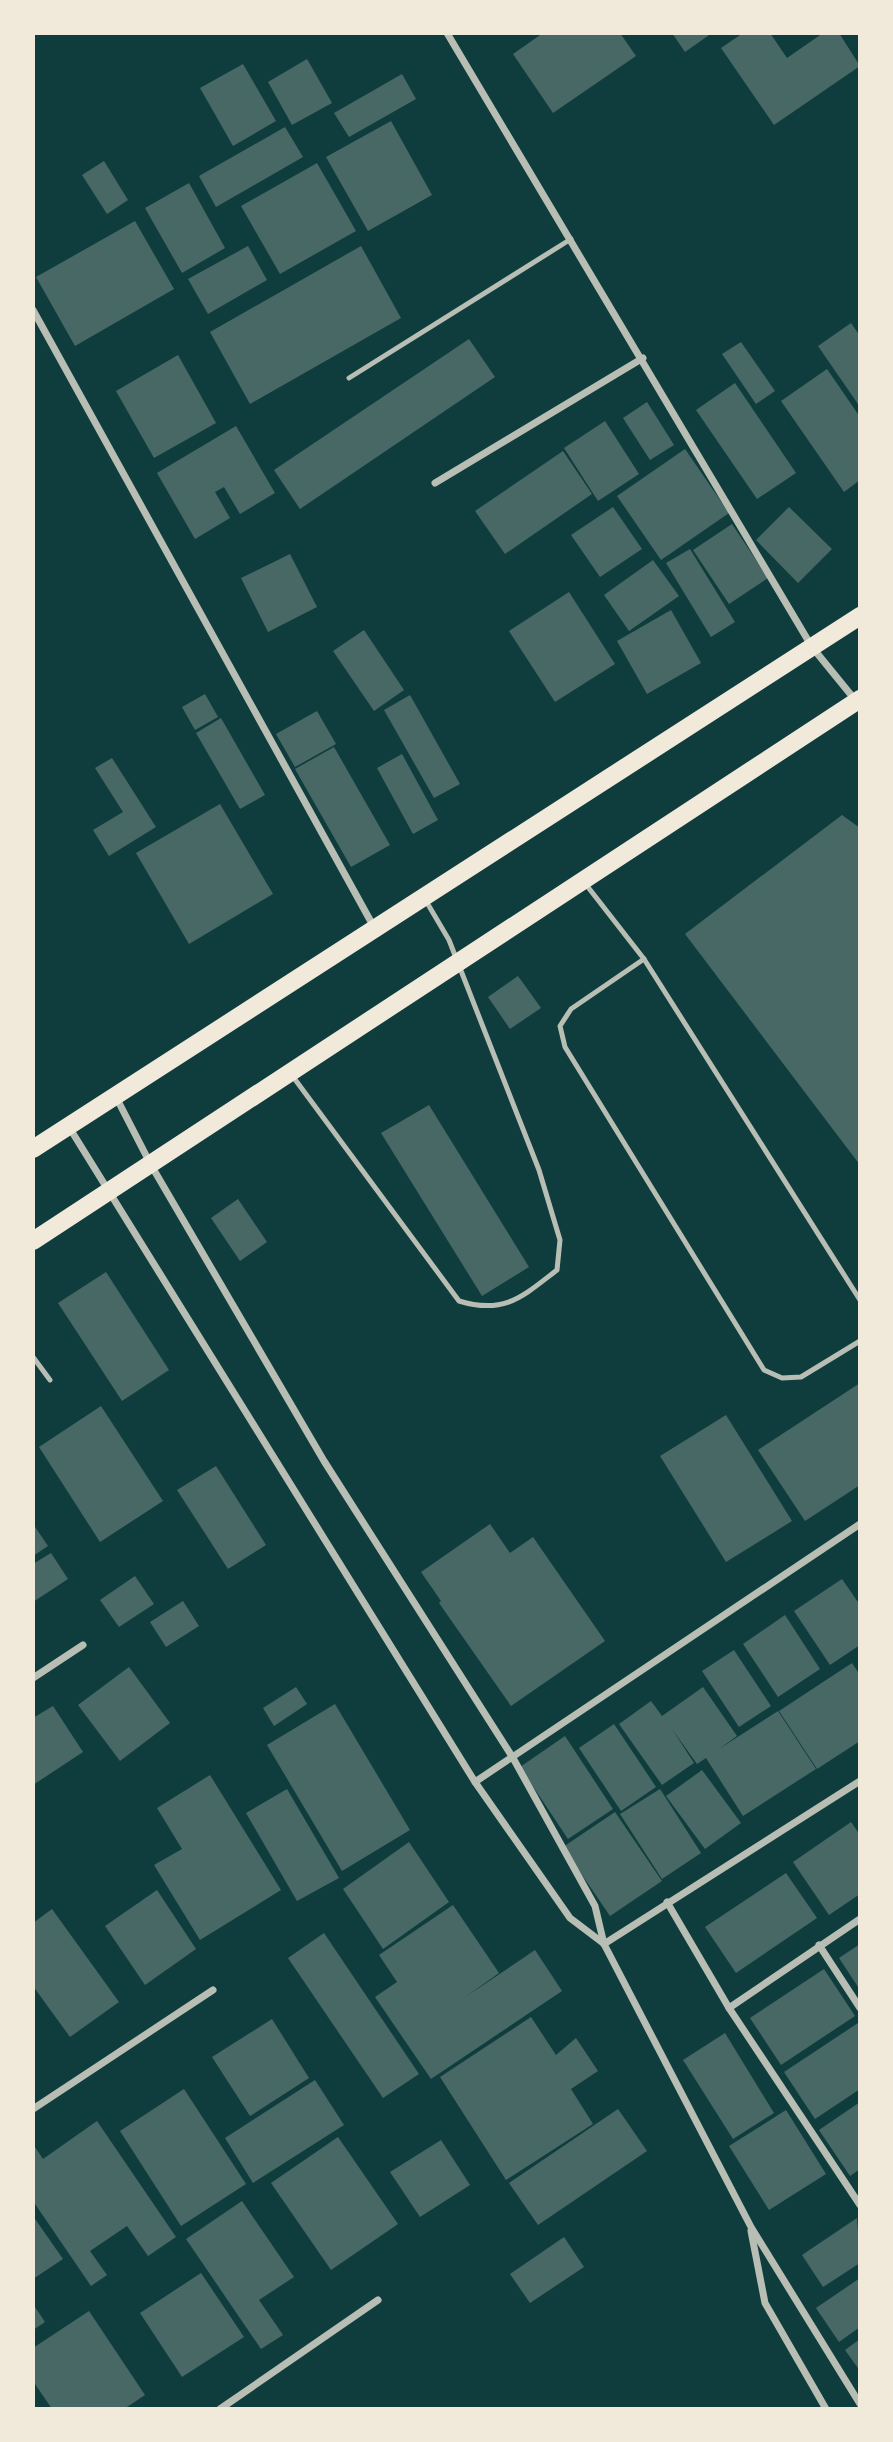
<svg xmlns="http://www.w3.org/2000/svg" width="893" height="2442" viewBox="0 0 893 2442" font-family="'Nunito Sans',sans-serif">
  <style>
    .building { fill: #486865 }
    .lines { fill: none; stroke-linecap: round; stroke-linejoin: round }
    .service { stroke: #b8beb3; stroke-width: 5 }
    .minor { stroke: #b8beb3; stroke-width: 7 }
    .primary { stroke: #f1e9da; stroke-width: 18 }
  </style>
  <rect width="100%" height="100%" fill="#0f3d3e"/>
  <g class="building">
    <path d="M543 33H620L636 56 553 113 513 54Z"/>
    <path d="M672 33H712L685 52Z"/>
    <path d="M743 33H770L787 58 823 33H839L860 66 774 125 721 48Z"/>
    <path d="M307 59 332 103 292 125 268 82Z"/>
    <path d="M243 64 276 121 233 146 200 88Z"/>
    <path d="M402 74 416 99 349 137 334 113Z"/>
    <path d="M391 121 432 195 368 231 326 157Z"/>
    <path d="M285 127 303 157 216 207 199 176Z"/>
    <path d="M104 161 128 200 107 214 82 175Z"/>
    <path d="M317 163 356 231 280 274 241 206Z"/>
    <path d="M189 183 225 248 182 273 145 208Z"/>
    <path d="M135 221 174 289 75 346 36 277Z"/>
    <path d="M248 246 267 280 208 314 188 279Z"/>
    <path d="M361 246 401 318 250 404 210 332Z"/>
    <path d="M851 323 860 336V407L818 346Z"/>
    <path d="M469 339 495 377 300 509 274 470Z"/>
    <path d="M741 342 775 391 756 404 722 354Z"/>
    <path d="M178 355 216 423 154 458 116 391Z"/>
    <path d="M827 369 860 417V480L844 492 781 401Z"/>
    <path d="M735 383 796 473 757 499 696 410Z"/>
    <path d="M647 402 674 445 650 460 623 418Z"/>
    <path d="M605 421 639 474 598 501 564 448Z"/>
    <path d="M236 426 275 493 240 514 224 487 215 492 230 518 195 539 157 473Z"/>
    <path d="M685 449 729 513 661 560 617 496Z"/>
    <path d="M563 451 592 494 505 554 475 511Z"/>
    <path d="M613 507 642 549 600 577 571 535Z"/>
    <path d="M789 507 832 549 798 583 756 540Z"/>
    <path d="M732 524 768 578 729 604 693 550Z"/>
    <path d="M690 549 735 622 711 637 666 563Z"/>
    <path d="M290 554 317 607 268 632 241 578Z"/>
    <path d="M653 560 679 596 629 631 604 595Z"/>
    <path d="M569 592 615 664 555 702 509 631Z"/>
    <path d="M671 610 701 663 647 694 617 641Z"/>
    <path d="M364 630 404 690 374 711 333 651Z"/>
    <path d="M205 694 218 717 195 730 182 707Z"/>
    <path d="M410 695 460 784 434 798 384 710Z"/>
    <path d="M317 711 336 744 295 767 276 734Z"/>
    <path d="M221 718 265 795 240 809 196 733Z"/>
    <path d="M334 747 390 845 351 867 295 769Z"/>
    <path d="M402 754 438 820 413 834 377 768Z"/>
    <path d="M112 758 156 827 109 856 93 830 123 812 95 768Z"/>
    <path d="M220 804 273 894 189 944 136 853Z"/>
    <path d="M842 815 860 828V1165L685 934Z"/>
    <path d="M518 976 541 1008 510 1029 488 997Z"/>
    <path d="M429 1105 529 1267 482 1296 381 1133Z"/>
    <path d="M238 1199 267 1242 240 1261 211 1218Z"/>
    <path d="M106 1272 169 1370 122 1401 58 1303Z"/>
    <path d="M860 1383V1485L805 1521 758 1450Z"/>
    <path d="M101 1406 163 1501 100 1542 39 1447Z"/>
    <path d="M726 1415 792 1521 726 1562 660 1456Z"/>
    <path d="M216 1466 266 1545 228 1569 177 1490Z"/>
    <path d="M33 1524 48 1546 33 1556Z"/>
    <path d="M490 1524 510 1553 533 1537 605 1641 511 1706 439 1603 441 1601 421 1572Z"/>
    <path d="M51 1553 68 1579 33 1602V1564Z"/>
    <path d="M135 1576 154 1604 119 1627 100 1600Z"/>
    <path d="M842 1579 860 1605V1645L830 1665 794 1611Z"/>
    <path d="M183 1601 199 1626 166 1647 150 1622Z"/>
    <path d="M785 1615 820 1669 778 1697 743 1644Z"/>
    <path d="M734 1650 771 1706 739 1727 702 1671Z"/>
    <path d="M852 1663 860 1675V1741L817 1769 779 1711Z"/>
    <path d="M129 1667 170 1723 120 1761 78 1705Z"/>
    <path d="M296 1687 307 1704 274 1726 263 1708Z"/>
    <path d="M703 1687 737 1736 719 1749 778 1711 816 1769 743 1816 706 1758 697 1764 672 1729 694 1763 662 1785 619 1724 651 1701 662 1716Z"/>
    <path d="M335 1704 410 1830 342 1871 267 1745Z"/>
    <path d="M53 1706 83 1752 33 1785V1718Z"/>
    <path d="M614 1724 656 1787 621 1811 579 1748Z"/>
    <path d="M565 1736 613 1809 568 1839 520 1767Z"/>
    <path d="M702 1770 741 1823 705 1849 666 1796Z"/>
    <path d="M210 1775 281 1890 200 1940 154 1865 182 1849 157 1808Z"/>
    <path d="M287 1789 339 1878 297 1901 246 1813Z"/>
    <path d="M660 1789 701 1853 662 1879 620 1814Z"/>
    <path d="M615 1812 662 1881 610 1916 563 1847Z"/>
    <path d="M851 1822 860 1835V1894L829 1915 793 1862Z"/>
    <path d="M409 1842 449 1902 383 1949 343 1889Z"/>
    <path d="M786 1873 817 1918 736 1973 705 1927Z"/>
    <path d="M157 1890 196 1949 145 1985 105 1926Z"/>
    <path d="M453 1905 499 1973 464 1998 535 1950 562 1991 431 2079 375 1997 397 1982 379 1955Z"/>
    <path d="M52 1909 119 2002 70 2037 33 1986V1923Z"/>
    <path d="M324 1933 419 2074 383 2098 288 1958Z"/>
    <path d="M860 1944V1990L839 1958Z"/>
    <path d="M824 1969 855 2016 781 2065 750 2018Z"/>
    <path d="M531 2017 556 2055 576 2038 598 2071 571 2089 593 2124 506 2180 440 2077Z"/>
    <path d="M272 2019 309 2078 250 2116 212 2057Z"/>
    <path d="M858 2023 860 2089 815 2119 784 2072Z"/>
    <path d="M725 2033 774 2113 733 2139 683 2060Z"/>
    <path d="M315 2080 344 2125 253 2183 225 2138Z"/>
    <path d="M184 2089 246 2184 181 2226 120 2131Z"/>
    <path d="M860 2102V2169L850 2176 819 2130Z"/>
    <path d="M618 2109 647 2151 538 2225 509 2183Z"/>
    <path d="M786 2110 826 2174 769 2210 729 2146Z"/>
    <path d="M97 2121 176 2237 148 2256 127 2226 90 2251 107 2275 91 2286 33 2201V2144L43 2159Z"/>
    <path d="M338 2137 398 2224 331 2270 271 2183Z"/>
    <path d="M441 2140 470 2185 420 2217 390 2172Z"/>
    <path d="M242 2201 294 2277 259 2300 283 2335 261 2349 186 2239Z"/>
    <path d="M33 2216 63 2259 33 2279Z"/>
    <path d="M857 2218 860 2263 823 2287 802 2255Z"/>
    <path d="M564 2237 584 2267 530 2303 510 2274Z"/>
    <path d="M201 2273 244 2337 182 2377 140 2313Z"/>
    <path d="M860 2278V2327L839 2342 816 2308Z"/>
    <path d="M33 2304 45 2322 33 2330Z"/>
    <path d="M89 2311 145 2395 124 2409H52L33 2381V2348Z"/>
    <path d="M860 2339V2371L845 2350Z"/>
  </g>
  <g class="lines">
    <g class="service">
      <path d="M349 378 571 239"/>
      <path d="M584 882 644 959 860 1300"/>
      <path d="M644 959 571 1009 560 1026 565 1047 764 1370 782 1378 801 1377 860 1341"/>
      <path d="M291 1074 459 1301C505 1315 523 1296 557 1270L560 1240 539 1170 449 940 426 901"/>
      <path d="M33 1357 50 1380"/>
    </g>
    <g class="minor">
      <path d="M447 33 812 647 856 701"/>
      <path d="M33 310 375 929"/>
      <path d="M435 483 643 358"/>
      <path d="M116 1097 151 1165 324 1461 513 1758 595 1906 604 1944 751 2227 860 2404"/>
      <path d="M69 1127 475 1782 570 1918 603 1943"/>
      <path d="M33 1678 83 1645"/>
      <path d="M475 1782 860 1524"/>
      <path d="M667 1902 729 2008 860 2205"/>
      <path d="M604 1944 860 1781"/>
      <path d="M819 1945 860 2008"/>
      <path d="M729 2008 860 1919"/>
      <path d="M33 2109 213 1990"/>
      <path d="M751 2231 765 2303 826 2409"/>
      <path d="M220 2409 378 2300"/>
    </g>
    <g class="primary">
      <path d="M33 1149 860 616"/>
      <path d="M33 1241 860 699"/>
    </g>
  </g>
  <rect width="893" height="2442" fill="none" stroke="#f1e9da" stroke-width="70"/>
</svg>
